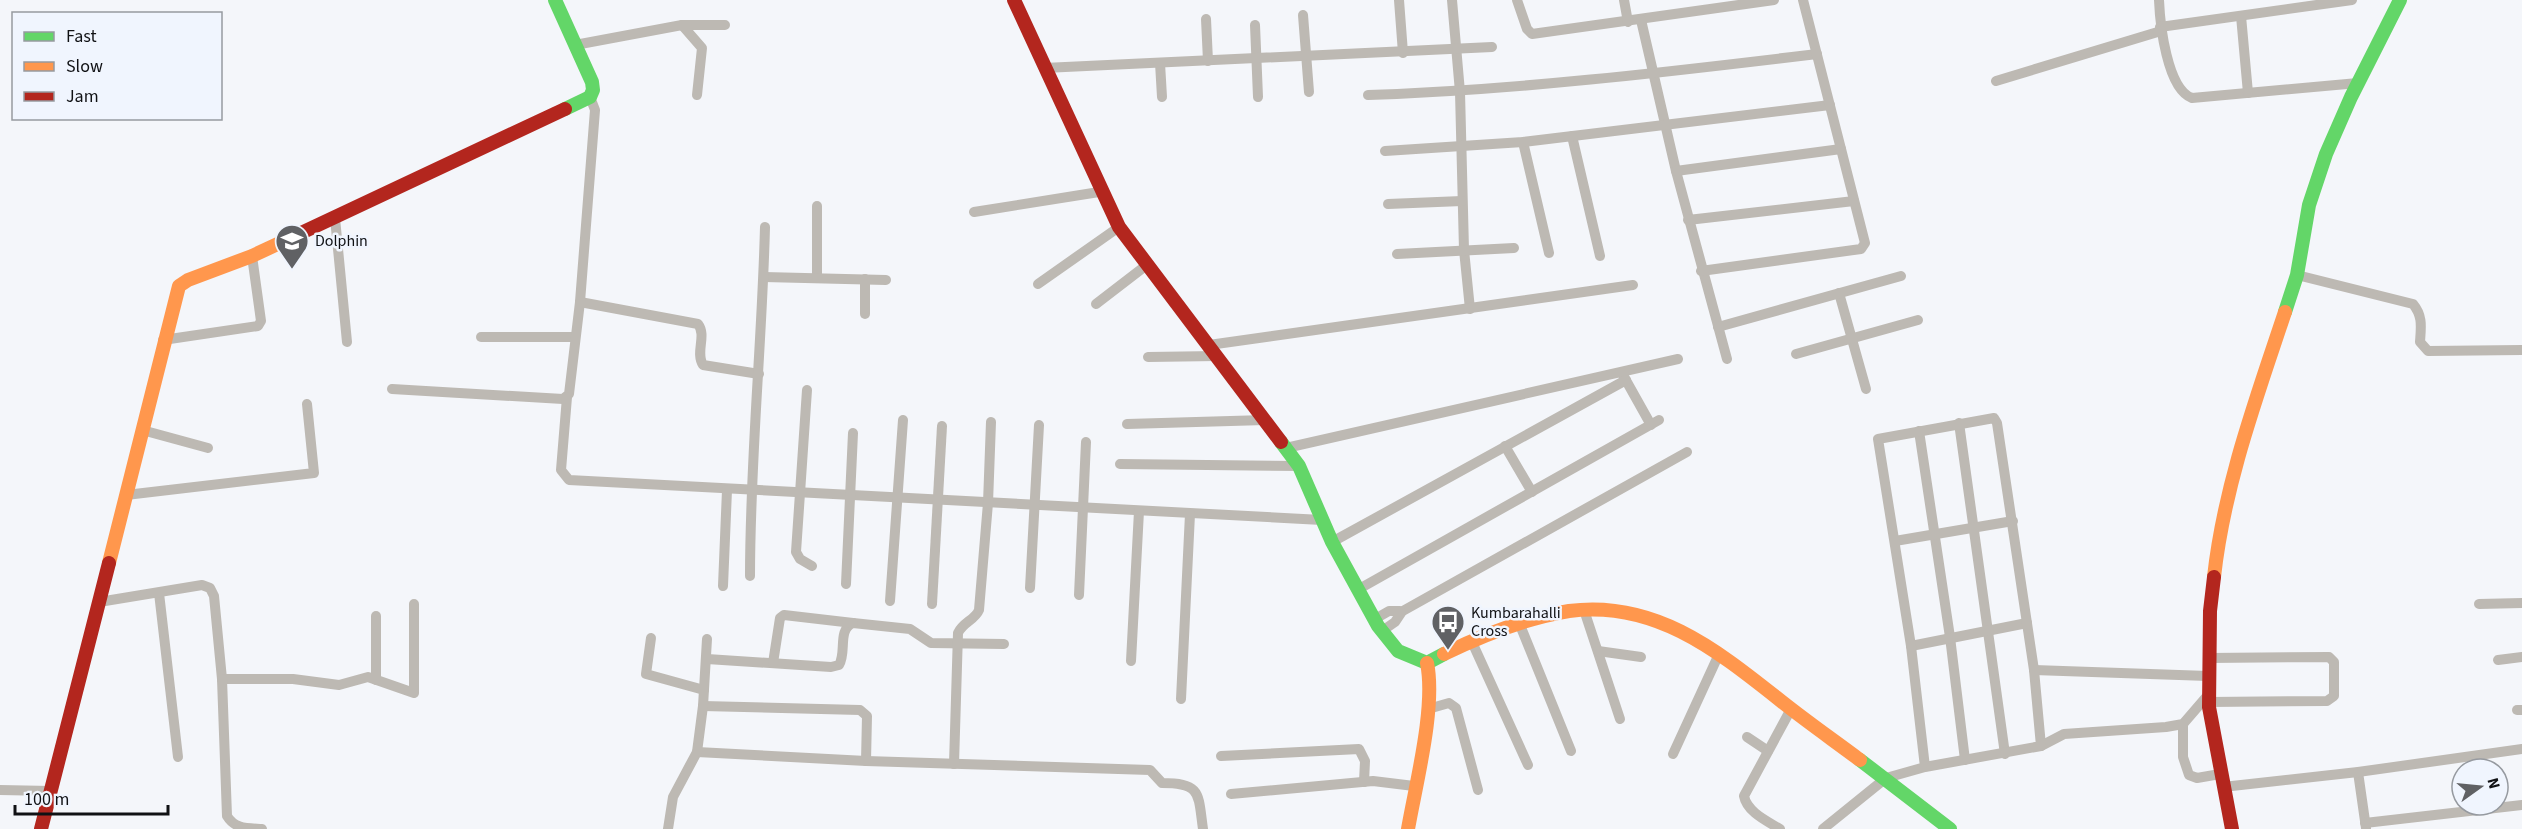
<svg xmlns="http://www.w3.org/2000/svg" width="2522" height="829" viewBox="0 0 2522 829" font-family="'Source Sans 3',sans-serif">
  <style>
    .lines { fill: none; stroke-linecap: round; stroke-linejoin: round }
    .street { stroke: #bdb9b3; stroke-width: 10 }
    .fast { stroke: #63d668; stroke-width: 14 }
    .slow { stroke: #ff974d; stroke-width: 14 }
    .jam { stroke: #b3261e; stroke-width: 14 }
    .labels { text-anchor: middle; dominant-baseline: central; stroke-width: 5; stroke-linejoin: round; paint-order: stroke }
    .poi-label { font-size: 16px; fill: #101114; stroke: #f0f5fe; text-anchor: start }
  </style>
  <rect width="100%" height="100%" fill="#f4f6fa"/>
  <g class="lines">
    <g class="street">
      <path d="M1399 0 1403 53"/>
      <path d="M1452 0 1460 92 1464 250 1470 309"/>
      <path d="M1517 0 1527 29 1532 34 1774 0"/>
      <path d="M1624 0 1628 22"/>
      <path d="M2159 0C2160 24 2167 89 2192 98L2358 83"/>
      <path d="M1303 15 1309 92"/>
      <path d="M2241 16 2248 93"/>
      <path d="M1206 19 1208 61"/>
      <path d="M1641 20 1676 171 1727 359"/>
      <path d="M682 25 702 48 697 95"/>
      <path d="M1255 25 1258 97"/>
      <path d="M2160 27 2352 0"/>
      <path d="M575 45 682 25H725"/>
      <path d="M1160 63 1162 97"/>
      <path d="M1044 68 1492 47"/>
      <path d="M1996 81 2161 31"/>
      <path d="M1368 95C1518 90 1667 72 1817 54"/>
      <path d="M1572 136 1600 256"/>
      <path d="M1523 142 1549 253"/>
      <path d="M1385 151 1523 142 1830 105"/>
      <path d="M1676 171 1841 149"/>
      <path d="M1388 204 1462 201"/>
      <path d="M817 206V278"/>
      <path d="M974 212 1099 192"/>
      <path d="M335 218 347 342"/>
      <path d="M1688 220 1854 201"/>
      <path d="M1397 254 1514 248"/>
      <path d="M1701 271 1861 249 1865 243 1803 0"/>
      <path d="M2297 275 2413 304C2423 316 2421 327 2420 342L2428 351 2522 350"/>
      <path d="M764 277 886 280"/>
      <path d="M1038 284 1119 227"/>
      <path d="M1839 293 1866 389"/>
      <path d="M580 302 698 324C707 336 695 352 703 365L759 374"/>
      <path d="M1096 304 1148 264"/>
      <path d="M865 314V279"/>
      <path d="M1718 327 1901 276"/>
      <path d="M481 337H575"/>
      <path d="M163 340 258 326 261 321 252 256"/>
      <path d="M1209 345 1633 285"/>
      <path d="M1796 354 1918 320"/>
      <path d="M1148 357 1217 356"/>
      <path d="M1623 375 1651 425"/>
      <path d="M392 389 563 399 569 394 580 302 595 110 590 97"/>
      <path d="M807 390 796 552 800 559 812 566"/>
      <path d="M567 397 561 470 569 480 1322 520"/>
      <path d="M1959 423 2005 754"/>
      <path d="M1127 424 1265 420"/>
      <path d="M142 430 208 448"/>
      <path d="M1919 431 1950 637 1965 760"/>
      <path d="M1505 446 1532 492"/>
      <path d="M1286 448 1678 359"/>
      <path d="M1120 464 1299 466"/>
      <path d="M126 495 314 473 307 404"/>
      <path d="M1895 541 2013 521"/>
      <path d="M1332 542 1626 380"/>
      <path d="M750 576C750 459 762 344 765 227"/>
      <path d="M846 584 853 433"/>
      <path d="M723 586 727 490"/>
      <path d="M1030 588 1039 425"/>
      <path d="M1359 589 1659 420"/>
      <path d="M159 593 178 757"/>
      <path d="M1079 595 1086 442"/>
      <path d="M890 601 903 420"/>
      <path d="M99 602 202 585 210 588 214 596 222 679H293L339 685 368 677 414 693V604"/>
      <path d="M932 604 942 426"/>
      <path d="M2479 604 2522 603"/>
      <path d="M1584 610 1620 719"/>
      <path d="M1401 612 1687 452"/>
      <path d="M1375 619 1389 611H1400L1401 613 1395 622 1382 631"/>
      <path d="M1520 625 1571 751"/>
      <path d="M651 638 646 674 704 690"/>
      <path d="M1472 642 1528 765"/>
      <path d="M1911 646 2027 623"/>
      <path d="M1598 651 1641 657"/>
      <path d="M2208 658 2329 657 2334 662V696L2327 701 2209 702"/>
      <path d="M707 659 831 667 839 665C847 652 837 630 853 623L910 629 931 643 1004 644"/>
      <path d="M2498 660 2522 657"/>
      <path d="M1131 661 1139 511"/>
      <path d="M773 663 780 618 784 615 853 623"/>
      <path d="M2034 670 2208 676"/>
      <path d="M222 679 227 816C235 829 247 828 262 829"/>
      <path d="M376 680V616"/>
      <path d="M1181 699 1190 514"/>
      <path d="M703 706 860 710 867 716 866 761"/>
      <path d="M1428 709 1449 703 1456 708 1478 790"/>
      <path d="M2517 710H2522"/>
      <path d="M2183 724V757L2189 775 2197 778 2220 774"/>
      <path d="M1747 737 1768 751"/>
      <path d="M2041 746 2064 734 2166 727 2183 724 2208 695"/>
      <path d="M697 752 866 761 1150 770 1162 783C1202 783 1198 794 1203 829"/>
      <path d="M1673 754 1719 654"/>
      <path d="M1221 756 1359 749 1365 761 1364 782"/>
      <path d="M954 764 958 633C963 622 975 620 979 610L988 503 991 422"/>
      <path d="M2358 772 2366 828"/>
      <path d="M2223 787 2358 772 2522 749"/>
      <path d="M0 790 51 791"/>
      <path d="M1231 794 1373 781 1414 786"/>
      <path d="M2365 823 2522 805"/>
      <path d="M668 829 673 797 697 752 703 706 707 639"/>
      <path d="M1780 829C1767 821 1747 812 1744 796L1791 709"/>
      <path d="M1823 829 1886 778 1925 767 2041 746 2034 670 1997 423 1994 418 1878 439 1911 646 1925 767"/>
    </g>
    <g class="fast">
      <path d="M555 0 592 82 593 90 590 97 565 109"/>
      <path d="M2285 312 2297 275 2309 205 2326 154 2351 97 2400 0"/>
      <path d="M1281 442 1299 466 1332 542 1378 626 1398 651 1427 663 1444 654"/>
      <path d="M1860 760 1950 829"/>
    </g>
    <g class="slow">
      <path d="M109 563 179 286 188 280 252 256 284 241"/>
      <path d="M2214 577C2224 486 2256 399 2285 312"/>
      <path d="M1444 654C1483 635 1526 618 1569 611 1653 600 1714 648 1776 697 1803 719 1832 739 1860 760"/>
      <path d="M1408 829C1416 783 1436 707 1427 663"/>
    </g>
    <g class="jam">
      <path d="M1014 0 1119 227 1281 442"/>
      <path d="M284 241 565 109"/>
      <path d="M2214 577 2210 611 2209 707 2232 829"/>
      <path d="M41 829 109 563"/>
    </g>
  </g>
  <defs>
    <g id="school-pin" transform="scale(1.725)"><path d="M0 17L-7.5 6A9.5 9.5 0 1 1 7.5 6Z" fill="#606164" stroke="#f0f5fe"/><path d="M0-5L7-2L0 1L-7-2ZM-4 1L0 2.5L4 1V4Q0 6-4 4Z" fill="#fff"/></g>
    <g id="bus-pin" transform="scale(1.725)"><path d="M0 17L-7.5 6A9.5 9.5 0 1 1 7.5 6Z" fill="#606164" stroke="#f0f5fe"/><path d="M-5-6H5V4H4V6H2V4H-2V6H-4V4H-5ZM-3.5-4V0h7V-4ZM-3.5 1.2v1.5H-2V1.2ZM2 1.2v1.5H3.5V1.2Z" fill="#fff"/></g>
  </defs>
  <g fill-rule="evenodd">
    <use href="#school-pin" x="292" y="241"/>
    <use href="#bus-pin" x="1448" y="622"/>
  </g>
  <g class="labels">
    <g class="poi-label">
      <text x="315" y="241">Dolphin</text>
      <text x="1471" y="613">Kumbarahalli<tspan x="1471" dy="18">Cross</tspan></text>
    </g>
  </g>
  <rect x="12" y="12" width="210" height="108" fill="#f0f5fe" stroke="#969aa0" stroke-width="1.5"/>
  <rect x="24" y="32" width="30" height="9" fill="#63d668" stroke="#969aa0" stroke-width="1.5"/>
  <text x="66" y="42" font-size="18" fill="#101114">Fast</text>
  <rect x="24" y="62" width="30" height="9" fill="#ff974d" stroke="#969aa0" stroke-width="1.5"/>
  <text x="66" y="72" font-size="18" fill="#101114">Slow</text>
  <rect x="24" y="92" width="30" height="9" fill="#b3261e" stroke="#969aa0" stroke-width="1.5"/>
  <text x="66" y="102" font-size="18" fill="#101114">Jam</text>
  <g transform="translate(2480 787) rotate(75)"><circle r="28" fill="#f0f5fe" stroke="#969aa0" stroke-width="1.5"/>
  <path d="M0-4.5L10 22L0 15L-10 22Z" fill="#606164"/>
  <text y="-9" font-size="16" font-weight="bold" text-anchor="middle" fill="#101114">N</text>
  </g>
  <path d="M15 805v9h153v-9" fill="none" stroke="#101114" stroke-width="3"/>
  <text x="24" y="805" font-size="18" fill="#101114" stroke="#f0f5fe" stroke-width="4.5" paint-order="stroke">100 m</text>
</svg>
